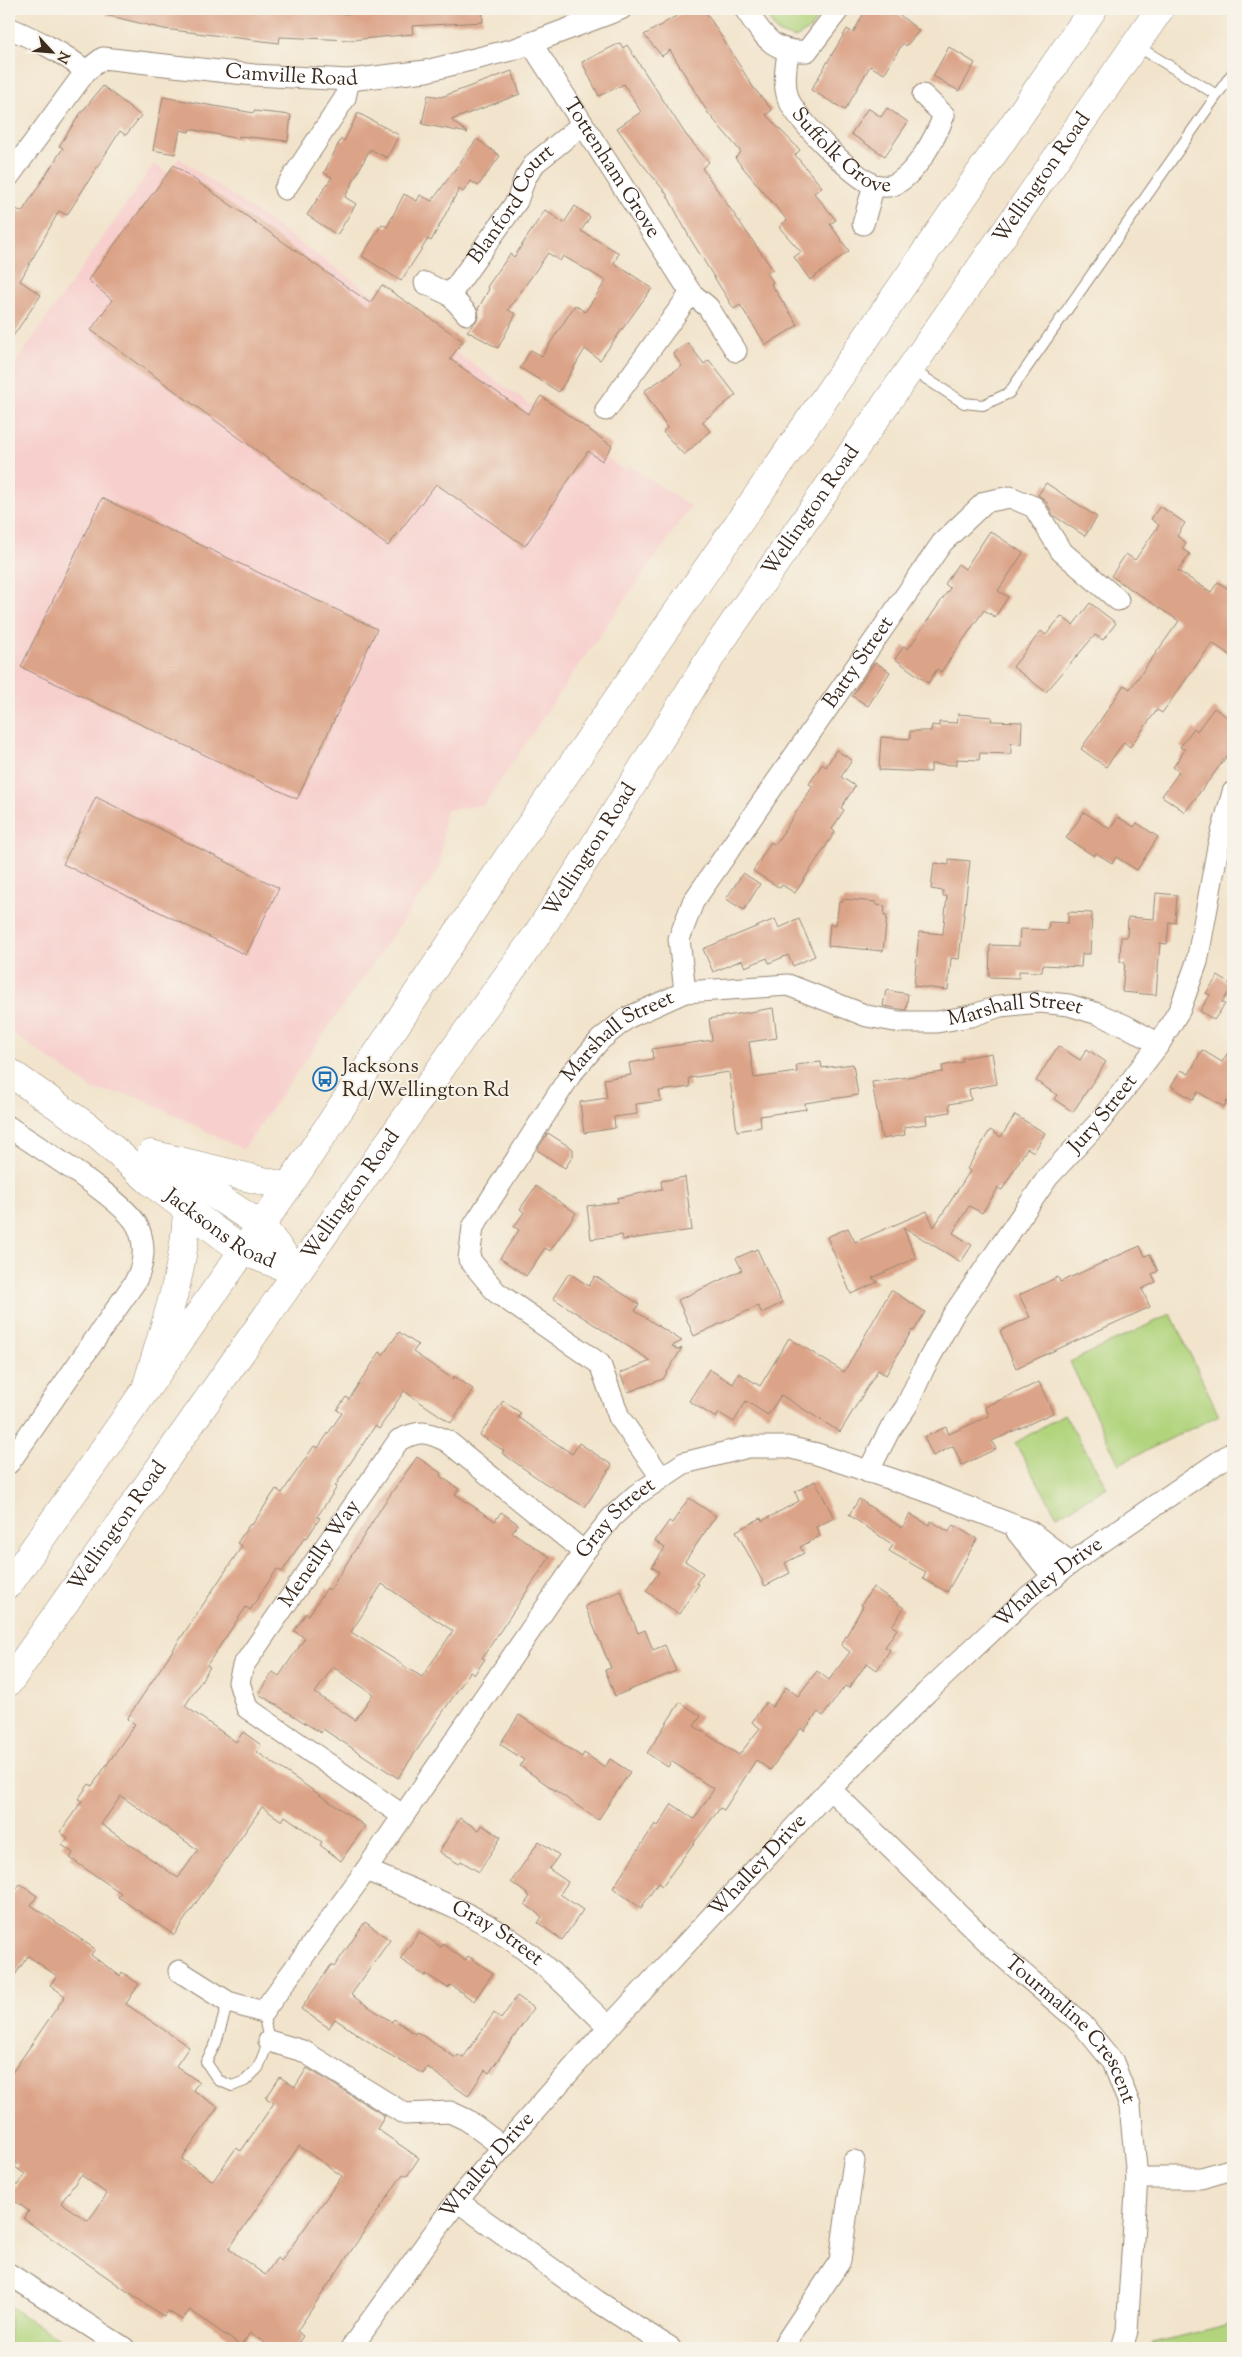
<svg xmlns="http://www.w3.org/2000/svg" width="1242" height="2357" viewBox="0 0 1242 2357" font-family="'Sorts Mill Goudy',serif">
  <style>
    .built { fill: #f7d0ce }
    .green { fill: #b1d47d; stroke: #767f4e }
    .building { fill: #dba387; fill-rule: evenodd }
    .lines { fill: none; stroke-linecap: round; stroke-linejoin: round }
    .service-casing { stroke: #968775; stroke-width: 12 }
    .minor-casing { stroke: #968775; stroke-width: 23 }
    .primary-casing { stroke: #968775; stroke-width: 29 }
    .trunk-casing { stroke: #968775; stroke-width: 29 }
    .service { stroke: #fff; stroke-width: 10 }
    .minor { stroke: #fff; stroke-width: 21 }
    .primary { stroke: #fff; stroke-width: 28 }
    .trunk { stroke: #fff; stroke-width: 28 }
    .labels { text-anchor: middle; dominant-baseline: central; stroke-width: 4; stroke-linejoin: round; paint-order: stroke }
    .street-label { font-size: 21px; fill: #3b2a1e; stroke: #f7f3e8 }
    .poi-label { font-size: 21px; fill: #3b2a1e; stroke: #f7f3e8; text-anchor: start }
  </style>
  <rect width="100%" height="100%" fill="#f7f3e8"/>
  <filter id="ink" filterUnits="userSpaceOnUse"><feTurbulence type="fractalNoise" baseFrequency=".02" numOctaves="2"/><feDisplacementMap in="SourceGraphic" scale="10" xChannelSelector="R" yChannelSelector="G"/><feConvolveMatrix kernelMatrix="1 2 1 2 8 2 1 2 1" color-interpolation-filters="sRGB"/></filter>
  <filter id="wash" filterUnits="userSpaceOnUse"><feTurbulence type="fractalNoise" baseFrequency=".0096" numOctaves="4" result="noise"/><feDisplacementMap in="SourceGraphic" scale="20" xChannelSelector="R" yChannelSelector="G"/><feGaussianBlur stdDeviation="1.12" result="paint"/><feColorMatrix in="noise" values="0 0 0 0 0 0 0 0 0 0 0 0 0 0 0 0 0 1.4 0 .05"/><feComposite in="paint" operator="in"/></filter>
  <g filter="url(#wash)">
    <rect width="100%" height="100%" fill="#f2e4cc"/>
    <path class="built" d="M179 158 625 471 628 465 691 506 567 682 484 805 445 810 440 867 243 1150 137 1096 94 1090 9 1031V372L154 164 168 173Z"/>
    <g class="green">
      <path d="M762 9H824L809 30 795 38 777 32Z"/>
      <path d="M1171 1314 1219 1415 1119 1464 1070 1362Z"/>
      <path d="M1064 1414 1107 1487 1057 1516 1015 1443Z"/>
      <path d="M9 2306 72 2348H9Z"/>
      <path d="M1233 2323V2348H1151L1153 2343Z"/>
    </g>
    <g id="blocks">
      <g class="building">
        <path d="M107 9H282V11L354 14V9H482L483 22 412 26 413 34 351 40 280 37 279 43 164 29 106 15Z"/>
        <path d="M688 9H704L753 87 772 110 766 115 800 150 795 155 822 187 814 193 836 220 830 224 849 251 810 280 794 257 801 252 779 227 787 220 735 158 741 152 708 113 670 50 662 56 644 35Z"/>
        <path d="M866 9H893L919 31 906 46 903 43 884 74 870 66 845 110 811 90 847 29 853 33Z"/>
        <path d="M620 43 623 48 627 45 686 135 709 162 702 168 773 270 767 273 773 282 771 284 798 325 766 345 740 305 734 309 691 240 666 193 640 161 617 128 641 112 624 84 599 96 582 62Z"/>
        <path d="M949 47 975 63 959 91 933 76Z"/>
        <path d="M512 71 520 94 451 120 468 133 422 124 428 95 441 97Z"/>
        <path d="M103 86 141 116 126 135 120 131 67 215 59 211 20 281 41 295 9 342V219L14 208 22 212 63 148 59 146 80 114Z"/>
        <path d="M163 97 254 113V111L291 115 288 141 239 136V139L190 129 189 132 180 130 175 154 153 150Z"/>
        <path d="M868 108 881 117 887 108 908 122 885 156 851 134Z"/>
        <path d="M358 113 399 135 387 158 370 149 345 197 356 204 337 235 307 215 332 177 324 173 341 139 344 141Z"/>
        <path d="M477 139 500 156 478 186 471 181 463 192 459 189 431 241 428 239 401 281 362 256 382 224 387 227 404 194 417 201 420 195 432 201Z"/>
        <path d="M174 165 370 303 382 285 463 341 450 359 528 414 541 396 612 446 602 461 588 451 525 546 436 484 388 546 91 330 112 300 88 280Z"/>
        <path d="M575 206 590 217 581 231 619 253 614 263 652 288 600 360 585 349 559 392 520 368 531 350 542 356 575 305 585 312 606 281 563 256 560 261 548 253 508 310 516 314 498 348 467 331 479 318 478 309 489 289 487 287 510 254 514 257 545 210 564 223Z"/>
        <path d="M688 343 704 364 709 360 736 395 702 422 710 431 684 455 663 432 667 428 644 391 682 366 673 353Z"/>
        <path d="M1046 483 1097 517 1085 536 1054 516 1045 500 1038 495Z"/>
        <path d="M102 498 377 629 297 799 21 667Z"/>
        <path d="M1160 506 1185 523 1177 536 1186 543 1182 549 1190 554 1178 571 1211 592 1218 582 1233 592V657L1212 643 1162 713 1157 710 1130 747 1124 742 1106 767 1081 749 1124 685 1130 689 1179 621 1111 576 1126 554 1135 560 1159 525 1151 519Z"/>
        <path d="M990 531 1023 553 998 591 1008 597 995 617 984 610 941 672 937 669 928 683 895 659 904 646 908 649 950 588 945 584 958 564 965 569Z"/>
        <path d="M1090 603 1116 623 1103 640 1095 635 1046 692 1013 667 1041 631 1046 635 1061 616 1073 625Z"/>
        <path d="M875 662 890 672 868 706 852 696Z"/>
        <path d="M1214 708 1233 721V748L1185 812 1162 796 1179 772 1173 767 1185 750 1180 747 1194 728 1197 731Z"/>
        <path d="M958 714 992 717 991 721 1022 722 1021 744 1011 743V754L980 753 979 760 957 759V765L931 764V772L879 770 881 737 910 739V731H931L932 725 939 726V722L957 723Z"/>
        <path d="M836 750 852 760 841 777 855 786 841 808 844 810 832 829 835 832 795 893 782 885 780 888 753 871 771 842 775 845 813 786 809 784 822 764 826 767Z"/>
        <path d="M96 797 279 888 246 955 63 864Z"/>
        <path d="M1084 812 1110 829 1118 817 1134 827 1137 823 1158 837 1137 870 1116 857 1112 863 1096 853 1094 856 1066 838Z"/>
        <path d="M949 859 970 861 959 959 951 958 948 990 914 986 919 932 943 934 947 896H943V891L931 889 934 863 949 865Z"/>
        <path d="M743 873 760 884 744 910 726 899Z"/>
        <path d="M1156 893 1177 895 1175 923 1169 922 1167 944 1160 943 1156 995 1122 992 1125 962H1120L1121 937H1127L1128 917 1154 919Z"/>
        <path d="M843 899 876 902V905L885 906 884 916H887L883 951 828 946 830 924 836 925 839 902H843Z"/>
        <path d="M1068 912 1092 913 1090 954H1082L1081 967 1043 965 1042 972 1019 971V978L989 977 990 945 1019 946 1020 929 1048 930 1049 922 1068 923Z"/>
        <path d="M775 919 779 928 799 919 815 956 793 966 788 955 769 963 767 958 745 967 742 960 713 972 703 949Z"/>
        <path d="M1218 976 1233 986 1222 1002 1225 1004 1214 1020 1200 1011 1210 995 1206 993Z"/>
        <path d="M886 990 908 994 906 1010 883 1006Z"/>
        <path d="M773 1008 777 1038 749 1042 754 1078 797 1072 796 1065 821 1062 822 1068 853 1064 858 1095 805 1103 806 1109 760 1116 761 1127 737 1131 729 1072 689 1078 690 1087 659 1091 661 1101 636 1104 637 1114 614 1117 615 1128 584 1133 580 1102 607 1098 604 1079 631 1075 629 1063 653 1059 652 1049 712 1040 709 1019Z"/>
        <path d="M1233 1044V1104L1227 1101 1224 1107 1198 1092 1193 1100 1171 1086 1181 1070 1189 1074 1202 1050 1222 1062Z"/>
        <path d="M1058 1046 1080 1060 1087 1049 1106 1062 1073 1112 1054 1099 1057 1095 1036 1081Z"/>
        <path d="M992 1053 997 1084 969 1089 971 1100 949 1104 950 1112 926 1116 927 1124 904 1127 905 1135 882 1139 872 1082 943 1072 942 1066 962 1062V1058Z"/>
        <path d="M1015 1115 1045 1133 1034 1152 1027 1148 1002 1190 998 1188 982 1213 969 1206 953 1233 972 1245 961 1262 903 1227 916 1258 872 1278 878 1282 851 1294 827 1237 848 1228 855 1242 927 1211 934 1227 970 1171 967 1169 990 1130 1001 1137Z"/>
        <path d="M548 1133 573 1149V1156L565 1168 537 1150Z"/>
        <path d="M685 1177 692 1230 623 1240 622 1235 591 1239 587 1206 618 1202 617 1198 662 1189 661 1181Z"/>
        <path d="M536 1186 576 1213 550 1251 545 1248 526 1276 500 1258 519 1230 514 1227 524 1212 520 1209Z"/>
        <path d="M1140 1246 1145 1256 1150 1254 1158 1271 1152 1274 1156 1282 1142 1289 1150 1307 1016 1368 1000 1331 1030 1317 1019 1295 1058 1277 1060 1282Z"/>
        <path d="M757 1249 782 1303 762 1313 758 1306 694 1336 678 1300 742 1270 736 1258Z"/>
        <path d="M569 1273 589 1286 595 1276 639 1304 635 1311 682 1341 672 1346 678 1350 682 1348 663 1379 628 1392 620 1373 651 1361 553 1298Z"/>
        <path d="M891 1290 925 1312 914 1331 912 1330 886 1375 878 1370 840 1432 781 1395 768 1415 746 1401 734 1422 719 1413 716 1418 689 1401 709 1369 733 1384 739 1373 760 1386 789 1338 844 1372Z"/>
        <path d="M399 1332 418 1345 413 1352 453 1379 454 1376 473 1389 451 1423 404 1391 379 1429 375 1426 335 1486 337 1487 317 1517 320 1518 307 1538 305 1537 282 1572 277 1569 250 1610 246 1607 207 1665 210 1667 185 1706 236 1742 243 1732 261 1745 257 1752 365 1826 341 1861 320 1845 322 1842 285 1816 282 1821 262 1807 174 1935 118 1897 121 1893 70 1858 73 1853 62 1845 68 1838 60 1832 82 1801 78 1799 89 1784 92 1786 135 1724 127 1719 242 1546 237 1543 250 1524 252 1525 276 1489 282 1493 314 1446 318 1448 342 1413 337 1410 346 1397 349 1399 380 1352 383 1355ZM121 1796 198 1850 178 1878 101 1824Z"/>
        <path d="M1039 1382 1053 1413 992 1441 996 1449 962 1465 953 1446 933 1456 924 1437 946 1427 949 1434 989 1416 985 1407Z"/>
        <path d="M503 1401 521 1413 518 1417 572 1454 579 1443 612 1465 585 1507 543 1482 502 1453 504 1451 480 1435Z"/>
        <path d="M417 1457 441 1473 440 1476 459 1489 455 1494 495 1521 501 1512 518 1524 512 1532 550 1557 482 1658 485 1659 474 1675 470 1672 398 1778 323 1729 321 1733 259 1694 273 1672 279 1676 305 1638 294 1631 306 1613 309 1615 327 1588 330 1590 383 1505ZM382 1584 453 1631 422 1677 351 1632ZM333 1667 373 1694 355 1720 315 1693Z"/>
        <path d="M815 1481 834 1518 816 1527 820 1536 800 1547 804 1553 785 1563 790 1573 765 1586 736 1531 761 1518 762 1521 799 1501 795 1492Z"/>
        <path d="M689 1498 716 1516 685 1561 703 1573 696 1583 699 1584 679 1614 646 1591 659 1572 652 1567 665 1548 655 1541 669 1521 672 1523Z"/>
        <path d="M859 1499 902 1528 910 1514 929 1525 931 1521 949 1532 953 1525 977 1539 947 1592 923 1579 926 1572 889 1551 893 1545 849 1515Z"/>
        <path d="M873 1587 904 1608 892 1626 897 1629 885 1647 890 1650 877 1670 867 1663 849 1688 845 1686 823 1716 818 1712 804 1731 801 1728 770 1770 756 1760 724 1810 720 1808 662 1886 658 1883 641 1908 613 1888 655 1824 658 1826 672 1804 694 1819 714 1789 671 1761 668 1767 647 1753 680 1702 701 1716 694 1726 739 1755 760 1728 752 1722 766 1702 772 1707 786 1687 798 1696 817 1671 829 1680 850 1652 841 1645 863 1606 861 1605Z"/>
        <path d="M621 1591 638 1633 645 1630 653 1650 665 1645 676 1671 615 1696 605 1670 611 1668 585 1606Z"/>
        <path d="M519 1715 582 1757 584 1753 605 1767 610 1759 630 1772 598 1820 520 1766 524 1760 500 1744Z"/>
        <path d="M460 1818 479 1830 482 1825 501 1837 479 1872 461 1861 459 1864 439 1852Z"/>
        <path d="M539 1841 559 1855 549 1869 568 1882 560 1894 583 1910 562 1940 538 1923 542 1917 525 1904 530 1896 511 1882Z"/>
        <path d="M20 1884 37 1896 31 1905 95 1949 91 1955 120 1976 122 1972 139 1984 126 2004 189 2047 176 2066 199 2082 193 2090 218 2107 182 2159 213 2181 236 2148 241 2151 274 2103 266 2098 280 2077 295 2087 307 2068 385 2116 377 2129 419 2158 407 2176 403 2174 297 2331 303 2336 295 2348H272L250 2333 241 2346 190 2310 182 2320 168 2311 164 2317 24 2219 29 2211 9 2197 25 2174 15 2167 17 2163 9 2157V2077L65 1996 50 1985 57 1976 28 1956 9 1984V1900ZM299 2146 342 2176 281 2261 277 2258 265 2275 229 2249ZM81 2175 107 2194 88 2221 61 2203Z"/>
        <path d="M365 1922 390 1940 351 1995 392 2022 394 2019 415 2034 417 2032 456 2058 458 2055 463 2058 494 2013 501 2019 517 1996 534 2008 489 2073 485 2070 468 2096 427 2067 423 2074 378 2048 335 2019 329 2028 301 2009 331 1965 334 1967Z"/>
        <path d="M419 1932 441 1947 443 1944 465 1960 468 1956 493 1973 474 2001 451 1985 448 1988 426 1974 425 1976 400 1959Z"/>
      </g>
    </g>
  </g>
  <g filter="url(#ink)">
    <use href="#blocks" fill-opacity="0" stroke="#968775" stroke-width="1"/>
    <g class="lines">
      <g class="service-casing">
        <g id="service">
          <path d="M1137 46 1217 95"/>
          <path d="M911 369 964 403 983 405 1009 393 1233 72"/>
          <path d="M228 2002 216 2043 206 2062 218 2080 232 2086 245 2081 258 2068 269 2041 263 2012"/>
        </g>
      </g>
      <g class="minor-casing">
        <g id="minor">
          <path d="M745 9C764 36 771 53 807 51L839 9"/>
          <path d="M9 28C37 40 62 52 86 71"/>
          <path id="s1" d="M531 43 691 293 708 307 736 351"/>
          <path id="s2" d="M788 52C786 68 783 82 788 98 795 118 853 177 874 185 878 186 889 187 893 185 915 176 936 137 944 115L923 95"/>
          <path id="s3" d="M9 176 86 71 103 58 254 75 349 80 426 71 515 49 621 9"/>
          <path d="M285 189 345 98 349 80"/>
          <path d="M863 224 874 185"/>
          <path d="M425 283 450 295 467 314"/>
          <path id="s4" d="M450 295 517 201 525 178 535 163 583 124"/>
          <path d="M606 410 691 293"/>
          <path id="s5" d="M685 992 679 939 693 902 942 543 985 502 1010 497 1034 507 1061 551 1118 600"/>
          <path d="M9 1127C37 1147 126 1200 138 1227 146 1245 144 1265 135 1282L9 1463"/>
          <path id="s6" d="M868 1472 889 1431 906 1407 924 1368 953 1315 1048 1177 1100 1121 1159 1044 1180 1009 1197 962 1218 847 1233 792"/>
          <path id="s7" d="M661 1477 619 1417 600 1364 496 1292 469 1259 473 1227 571 1074 600 1040 627 1018 685 992 788 985 867 1016 900 1022H937L971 1016 1000 1006 1040 1002 1069 1005 1098 1014 1126 1026 1159 1044"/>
          <path d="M1017 1532 1054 1578"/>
          <path id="s8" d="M830 1789 1000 1954 1082 2024 1113 2062 1130 2106 1137 2178 1127 2331 1122 2348"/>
          <path id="s9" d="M402 1815 247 1708 239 1682 243 1666 399 1440C420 1430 426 1431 447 1441L584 1552"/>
          <path id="s10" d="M366 1870C414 1891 466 1909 510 1939 546 1964 577 1997 609 2027"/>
          <path id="s11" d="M179 1971 228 2002 263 2012 366 1870 584 1552 612 1517 636 1495 684 1463 748 1447H787L817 1454 921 1489 1031 1532 1071 1563"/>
          <path d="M269 2041 303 2051 405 2114 450 2112 467 2120 503 2147"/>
          <path d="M1137 2178H1201L1233 2169"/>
          <path d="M457 2201 597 2301 670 2348"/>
          <path d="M9 2274 124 2348"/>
          <path id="s12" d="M351 2348 457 2201 503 2147 609 2027 830 1789 927 1692 1029 1596 1071 1563 1233 1452"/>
          <path d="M782 2348 840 2261 854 2161"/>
        </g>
      </g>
      <g class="primary-casing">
        <g id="primary">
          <path id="s13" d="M9 1072 88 1127 152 1183 243 1251 297 1272"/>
          <path d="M154 1156 261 1225 297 1272"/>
          <path d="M147 1385C164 1327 185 1270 187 1209"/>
        </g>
      </g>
      <g class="trunk-casing">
        <g id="trunk">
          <path d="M151 1154 288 1187"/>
          <path d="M9 1584 288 1187 507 859 1093 9"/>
          <path id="s14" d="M9 1682 465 1034 536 936 605 829 715 650 1160 9"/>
        </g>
      </g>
      <use href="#service" class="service"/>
      <use href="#minor" class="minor"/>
      <use href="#primary" class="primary"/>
      <use href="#trunk" class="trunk"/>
    </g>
  </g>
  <defs>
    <g id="bus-ring" transform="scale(1.25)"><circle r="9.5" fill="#f7f3e8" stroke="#1f6fb2" stroke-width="1.5"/><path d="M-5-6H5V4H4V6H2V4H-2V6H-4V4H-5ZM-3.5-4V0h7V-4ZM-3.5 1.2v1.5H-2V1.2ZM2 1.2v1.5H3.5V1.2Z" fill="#1f6fb2"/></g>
  </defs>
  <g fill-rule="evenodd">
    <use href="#bus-ring" x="325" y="1079"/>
  </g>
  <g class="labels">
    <g class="street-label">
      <text stroke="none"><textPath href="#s3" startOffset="341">Camville Road</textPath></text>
      <text stroke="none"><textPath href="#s2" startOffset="124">Suffolk Grove</textPath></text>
      <text stroke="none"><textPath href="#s1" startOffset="149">Tottenham Grove</textPath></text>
      <text stroke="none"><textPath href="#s14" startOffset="1825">Wellington Road</textPath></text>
      <text stroke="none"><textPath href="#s4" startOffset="110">Blanford Court</textPath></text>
      <text stroke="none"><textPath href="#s14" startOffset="1420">Wellington Road</textPath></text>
      <text stroke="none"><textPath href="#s5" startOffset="384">Batty Street</textPath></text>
      <text stroke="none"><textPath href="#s14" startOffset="1015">Wellington Road</textPath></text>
      <text stroke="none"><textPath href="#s7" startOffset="994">Marshall Street</textPath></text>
      <text stroke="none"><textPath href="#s7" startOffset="574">Marshall Street</textPath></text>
      <text stroke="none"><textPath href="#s6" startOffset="430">Jury Street</textPath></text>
      <text stroke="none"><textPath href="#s14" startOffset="595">Wellington Road</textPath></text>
      <text stroke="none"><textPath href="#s13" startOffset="264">Jacksons Road</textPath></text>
      <text stroke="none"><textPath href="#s11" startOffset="702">Gray Street</textPath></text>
      <text stroke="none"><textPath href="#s14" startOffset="190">Wellington Road</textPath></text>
      <text stroke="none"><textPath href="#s9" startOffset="368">Meneilly Way</textPath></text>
      <text stroke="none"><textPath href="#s12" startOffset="1038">Whalley Drive</textPath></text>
      <text stroke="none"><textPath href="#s12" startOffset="632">Whalley Drive</textPath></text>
      <text stroke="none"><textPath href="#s10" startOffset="146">Gray Street</textPath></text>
      <text stroke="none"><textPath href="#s8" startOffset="342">Tourmaline Crescent</textPath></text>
      <text stroke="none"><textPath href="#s12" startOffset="228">Whalley Drive</textPath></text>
    </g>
    <g class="poi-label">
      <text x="342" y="1067">Jacksons<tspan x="342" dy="24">Rd/Wellington Rd</tspan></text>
    </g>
  </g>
  <rect width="1242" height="2357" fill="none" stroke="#f7f3e8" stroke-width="30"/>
  <g transform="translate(52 52) rotate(116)" stroke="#f7f3e8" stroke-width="4" paint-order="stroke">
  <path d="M0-4L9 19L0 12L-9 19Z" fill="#3b2a1e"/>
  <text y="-8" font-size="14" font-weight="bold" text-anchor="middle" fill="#3b2a1e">N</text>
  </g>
</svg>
